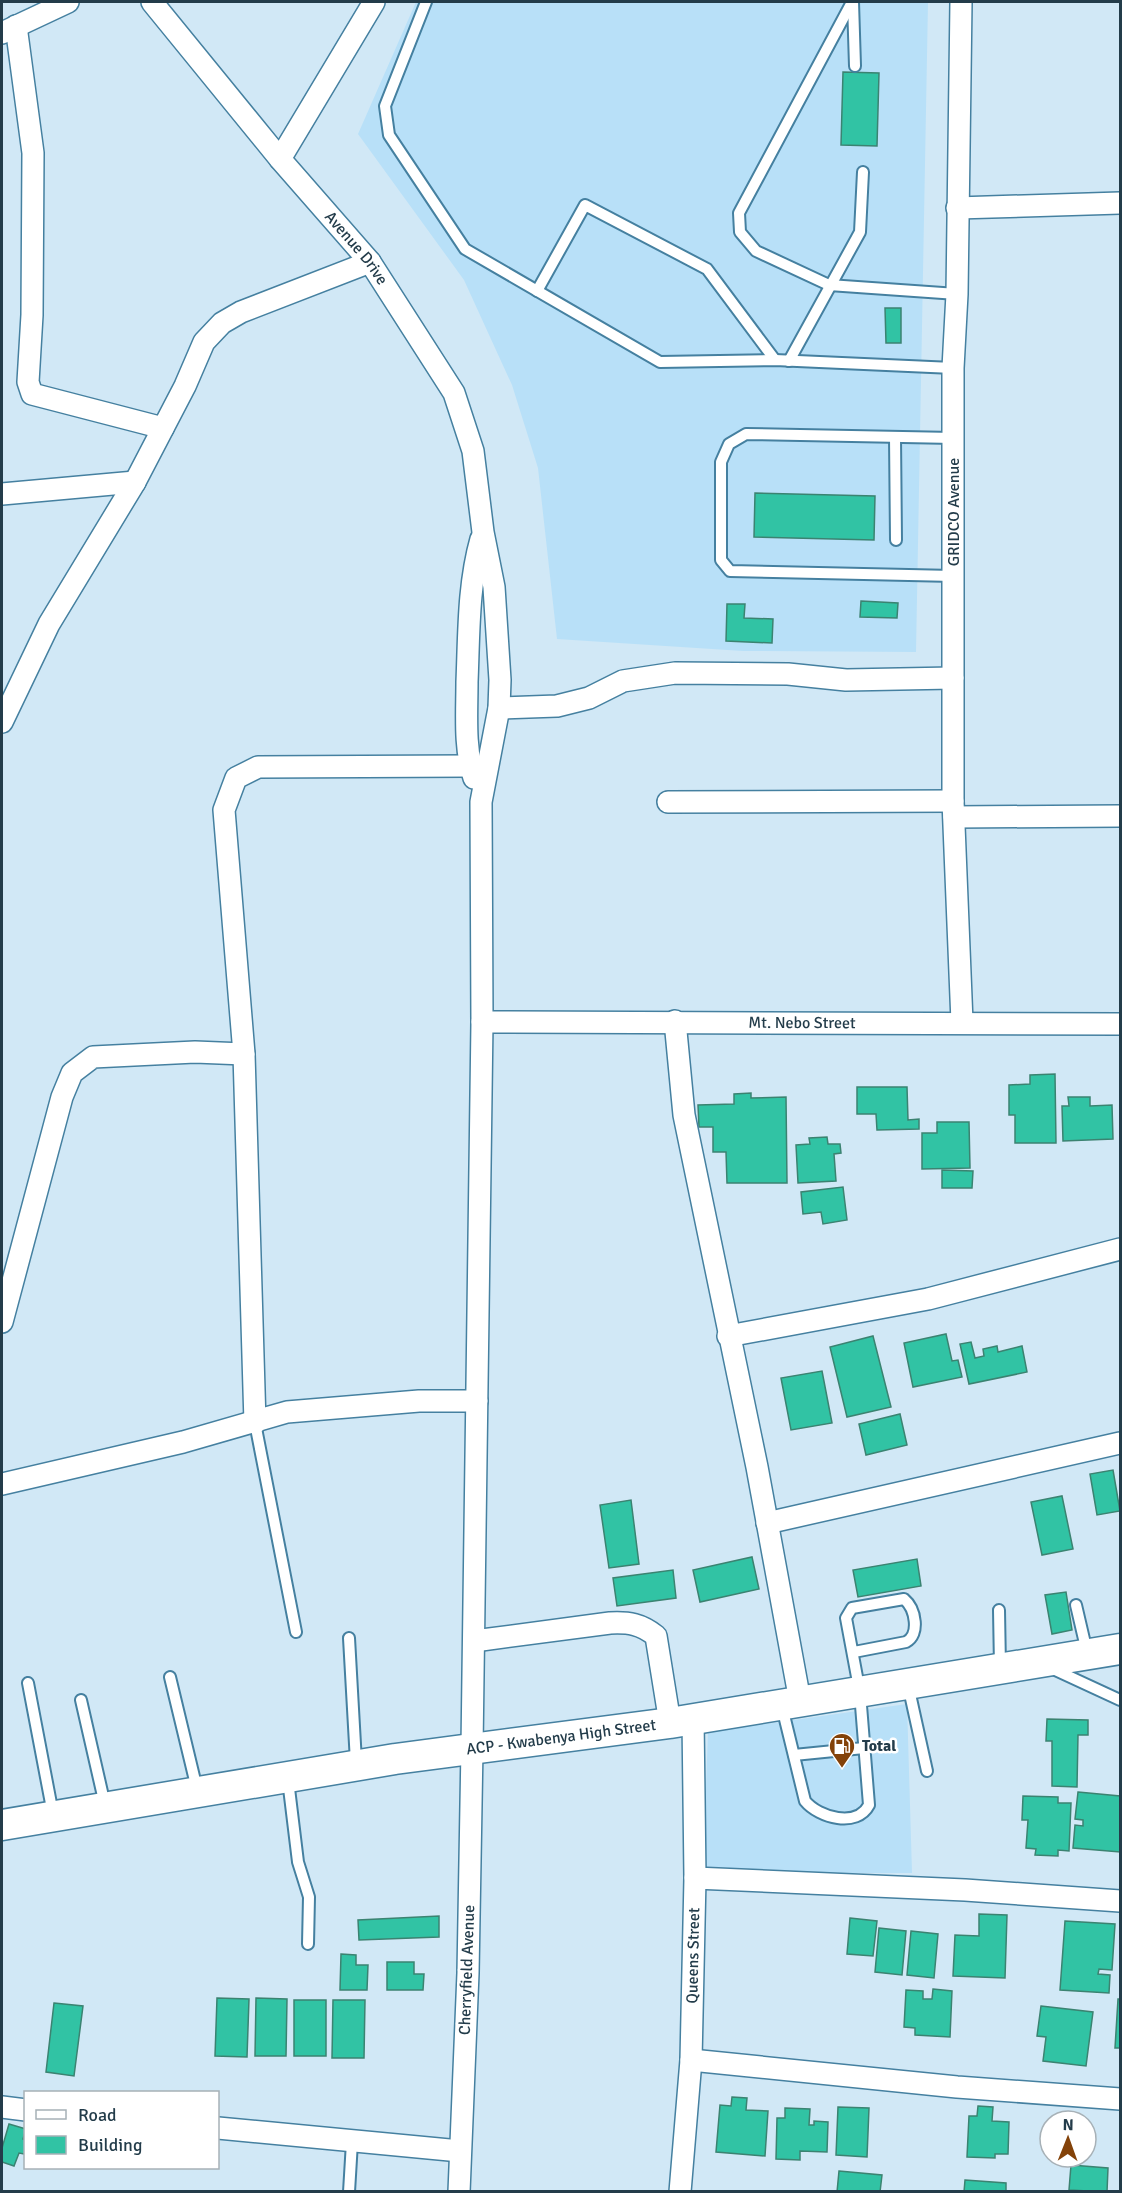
<svg xmlns="http://www.w3.org/2000/svg" width="1122" height="2193" viewBox="0 0 1122 2193" font-family="Signika,sans-serif">
  <style>
    .built { fill: #b8e0f8 }
    .building { fill: #31c3a4; stroke: #3b8371; stroke-width: 1.5 }
    .lines { fill: none; stroke-linecap: round; stroke-linejoin: round }
    .lane-casing { stroke: #4580a0; stroke-width: 14 }
    .street-casing { stroke: #4580a0; stroke-width: 24 }
    .secondary-casing { stroke: #4580a0; stroke-width: 33 }
    .lane { stroke: #fff; stroke-width: 10 }
    .street { stroke: #fff; stroke-width: 21 }
    .secondary { stroke: #fff; stroke-width: 30 }
    .labels { text-anchor: middle; dominant-baseline: central; stroke-width: 5; stroke-linejoin: round; paint-order: stroke }
    .street-label { font-size: 16px; fill: #233c4a; stroke: #fff }
    .poi-label { font-size: 16px; font-weight: bold; fill: #233c4a; stroke: #fff; text-anchor: start }
  </style>
  <rect width="100%" height="100%" fill="#d1e8f6"/>
  <g class="built">
    <path d="M416 2H928L916 652 743 651 557 639 538 468 512 385 464 280 358 134Z"/>
    <path d="M907 1704 912 1873H703L708 1732Z"/>
  </g>
  <g class="building">
    <path d="M843 72 879 73 877 146 841 145Z"/>
    <path d="M885 308H901V343H886Z"/>
    <path d="M755 493 875 496 874 540 754 537Z"/>
    <path d="M861 601 898 603 897 618 860 617Z"/>
    <path d="M727 604H745L744 618 773 619 772 643 726 641Z"/>
    <path d="M1055 1074 1056 1143H1015V1115H1009V1085L1030 1084V1075Z"/>
    <path d="M857 1087H907L908 1120 919 1119V1129L877 1130 876 1114H857Z"/>
    <path d="M751 1093V1098L786 1097 787 1183H727L726 1152H713V1127H699L698 1105 734 1104V1094Z"/>
    <path d="M1068 1097H1090V1106L1112 1105 1113 1139 1063 1141 1062 1106H1069Z"/>
    <path d="M937 1122H969L970 1168 922 1169V1133H937Z"/>
    <path d="M827 1137 828 1144H840L841 1153 834 1154 836 1181 798 1183 796 1145 810 1144 809 1138Z"/>
    <path d="M942 1170 973 1171 972 1188H942Z"/>
    <path d="M843 1187 847 1220 823 1224 821 1212 803 1214 801 1192Z"/>
    <path d="M946 1334 952 1361 958 1360 962 1377 913 1387 904 1343Z"/>
    <path d="M873 1336 891 1407 847 1417 830 1347Z"/>
    <path d="M971 1342 975 1358 984 1356 983 1349 997 1346 998 1352 1022 1346 1027 1372 969 1384 960 1344Z"/>
    <path d="M822 1371 832 1423 791 1430 781 1378Z"/>
    <path d="M900 1414 907 1445 866 1455 859 1424Z"/>
    <path d="M1113 1470 1120 1511 1097 1515 1090 1474Z"/>
    <path d="M1062 1496 1073 1549 1042 1555 1031 1502Z"/>
    <path d="M631 1500 639 1564 609 1568 600 1505Z"/>
    <path d="M752 1557 759 1589 700 1602 693 1570Z"/>
    <path d="M917 1559 921 1586 858 1597 853 1570Z"/>
    <path d="M673 1570 676 1598 617 1606 613 1578Z"/>
    <path d="M1066 1592 1072 1630 1052 1634 1045 1595Z"/>
    <path d="M1047 1719 1088 1720V1735H1078L1077 1787 1052 1786V1741H1046Z"/>
    <path d="M1078 1792 1120 1796V1852L1073 1848 1075 1825 1083 1826V1820L1075 1819Z"/>
    <path d="M1023 1796 1058 1797V1803H1071L1069 1851 1058 1850V1856L1035 1855 1036 1849 1026 1848 1028 1820H1022Z"/>
    <path d="M979 1914 1007 1915 1005 1978 953 1976 955 1935 979 1936Z"/>
    <path d="M439 1916V1937L359 1940 358 1920Z"/>
    <path d="M850 1918 877 1921 873 1956 847 1954Z"/>
    <path d="M1065 1921 1115 1924 1112 1970 1099 1969 1098 1974 1110 1975 1109 1993 1060 1990Z"/>
    <path d="M879 1928 906 1931 902 1975 875 1972Z"/>
    <path d="M911 1931 938 1934 934 1978 907 1975Z"/>
    <path d="M341 1954 356 1955V1965H368L367 1990H340Z"/>
    <path d="M387 1962H414V1974H424L423 1990H387Z"/>
    <path d="M933 1989 952 1991 950 2037 915 2035V2028L904 2027 906 1990 923 1991V1999H932Z"/>
    <path d="M217 1998 249 1999 247 2057 215 2056Z"/>
    <path d="M256 1998 287 1999 286 2056H255Z"/>
    <path d="M1118 1999H1120V2048H1115Z"/>
    <rect x="294" y="2000" width="32" height="56"/>
    <path d="M333 2000H365L364 2058H332Z"/>
    <path d="M54 2003 83 2006 74 2076 46 2072Z"/>
    <path d="M1041 2006 1093 2012 1086 2066 1043 2061 1046 2037 1037 2036Z"/>
    <path d="M732 2097 747 2098 746 2110 768 2111 765 2156 716 2152 720 2105 731 2106Z"/>
    <path d="M978 2106 993 2107 992 2121 1009 2122 1008 2154H995V2158L967 2157 969 2116H977Z"/>
    <path d="M838 2107 869 2108 867 2157 836 2155Z"/>
    <path d="M785 2108 810 2109 809 2125H814V2121L828 2122 827 2152 800 2151V2160L776 2159 777 2118H785Z"/>
    <path d="M9 2124 26 2129 23 2139 26 2140V2151L24 2154 19 2153 14 2166 2 2162V2148Z"/>
    <path d="M1071 2165 1108 2168 1107 2192 1069 2190Z"/>
    <path d="M839 2171 882 2175 880 2192H837Z"/>
    <path d="M965 2180 1006 2183V2192H964Z"/>
  </g>
  <g class="lines">
    <g class="lane-casing">
      <g id="lane">
        <path d="M426 2 385 106 389 135 465 249 660 362 775 360 953 368"/>
        <path d="M852 2 739 213 740 232 756 251 829 285 957 294"/>
        <path d="M853 2 855 66"/>
        <path d="M537 291 585 205 707 269 775 360"/>
        <path d="M789 361 860 232 863 172"/>
        <path d="M895 437 896 540"/>
        <path d="M954 576 730 571 721 560V462L729 444 746 434 954 438"/>
        <path d="M255 1423 296 1632"/>
        <path d="M1076 1605 1087 1652"/>
        <path d="M999 1610 1000 1667"/>
        <path d="M349 1638 356 1762"/>
        <path d="M1053 1669 1120 1700"/>
        <path d="M170 1677 197 1789"/>
        <path d="M28 1683 53 1814"/>
        <path d="M908 1685 927 1771"/>
        <path d="M81 1700 105 1805"/>
        <path d="M782 1707 805 1801C819 1818 857 1828 869 1805L860 1693 846 1618 852 1608 904 1599C916 1609 920 1635 906 1642L854 1652"/>
        <path d="M794 1755 864 1748"/>
        <path d="M288 1780 298 1862 309 1897 308 1944"/>
        <path d="M349 2192 352 2142"/>
      </g>
    </g>
    <g class="street-casing">
      <g id="street">
        <path id="s1" d="M152 2 280 159 370 262 454 393 473 451 483 532 494 587 500 680 499 708 481 802 482 1022 472 1748 468 1973 459 2192"/>
        <path d="M961 2 957 294 953 368V801L962 1022"/>
        <path d="M16 26 33 153 32 315 28 382 32 394 163 428"/>
        <path d="M2 33 68 2"/>
        <path d="M280 159 374 2"/>
        <path d="M957 208 1120 203"/>
        <path d="M2 494 135 482"/>
        <path d="M499 708 557 706 589 698 623 681 675 673 788 674 846 680 953 678"/>
        <path d="M2 722 49 624 135 482 185 386 204 342 222 323 241 312 370 262"/>
        <path d="M474 778C464 748 467 713 467 682 469 634 468 585 481 539"/>
        <path d="M668 802 953 801"/>
        <path d="M954 817 1120 816"/>
        <path d="M675 1021 684 1115 757 1467 800 1701"/>
        <path id="s2" d="M482 1022 1120 1024"/>
        <path d="M2 1322 62 1097 72 1073 93 1057 195 1052 244 1054"/>
        <path d="M728 1336 928 1299 1120 1249"/>
        <path d="M255 1423 244 1054 224 810 236 778 258 767 469 766"/>
        <path d="M2 1484 183 1442 287 1412 419 1401H477"/>
        <path d="M767 1523 1120 1443"/>
        <path d="M474 1641 610 1623C629 1622 641 1624 656 1636L670 1723"/>
        <path d="M695 1878 965 1890 1120 1901"/>
        <path d="M691 2060 957 2087 1120 2099"/>
        <path d="M2 2107 26 2110"/>
        <path d="M218 2128 460 2151"/>
        <path id="s3" d="M680 2192 691 2060 695 1878 693 1718"/>
      </g>
    </g>
    <g class="secondary-casing">
      <g id="secondary">
        <path id="s4" d="M2 1825 395 1759 670 1723 1120 1649"/>
      </g>
    </g>
    <use href="#lane" class="lane"/>
    <use href="#street" class="street"/>
    <use href="#secondary" class="secondary"/>
  </g>
  <defs>
    <g id="fuel-pin" transform="scale(1.35)"><path d="M0 17L-7.5 6A9.5 9.5 0 1 1 7.5 6Z" fill="#834209" stroke="#fff"/><path d="M-5.5-6h7V0h2V4h1.3V-2.5L3-4.5l.8-.8L6-3V5H2.5V1h-1V6h-7ZM-4.2-4.7v3.2H.2V-4.7Z" fill="#fff"/></g>
  </defs>
  <g fill-rule="evenodd">
    <use href="#fuel-pin" x="842" y="1746"/>
  </g>
  <g class="labels">
    <g class="street-label">
      <text stroke="none"><textPath href="#s1" startOffset="320">Avenue Drive</textPath></text>
      <text transform="translate(954 512) rotate(-90)">GRIDCO Avenue</text>
      <text stroke="none"><textPath href="#s2" startOffset="320">Mt. Nebo Street</textPath></text>
      <text stroke="none"><textPath href="#s4" startOffset="566">ACP - Kwabenya High Street</textPath></text>
      <text stroke="none"><textPath href="#s3" startOffset="237">Queens Street</textPath></text>
      <text transform="translate(467 1970) rotate(-88)">Cherryfield Avenue</text>
    </g>
    <g class="poi-label">
      <text x="862" y="1746">Total</text>
    </g>
  </g>
  <rect width="1122" height="2193" fill="none" stroke="#233c4a" stroke-width="6"/>
  <rect x="24" y="2091" width="195" height="78" fill="#ffffff" stroke="#a7b1b7" stroke-width="1.5"/>
  <rect x="36" y="2110" width="30" height="9" fill="#ffffff" stroke="#a7b1b7" stroke-width="1.5"/>
  <text x="78" y="2121" font-size="18" fill="#233c4a">Road</text>
  <rect x="36" y="2136" width="30" height="18" fill="#31c3a4" stroke="#a7b1b7" stroke-width="1.5"/>
  <text x="78" y="2151" font-size="18" fill="#233c4a">Building</text>
  <g transform="translate(1068 2139) rotate(1)"><circle r="28" fill="#ffffff" stroke="#a7b1b7" stroke-width="1.5"/>
  <path d="M0-4.5L10 22L0 15L-10 22Z" fill="#834209"/>
  <text y="-9" font-size="16" font-weight="bold" text-anchor="middle" fill="#233c4a">N</text>
  </g>
</svg>
